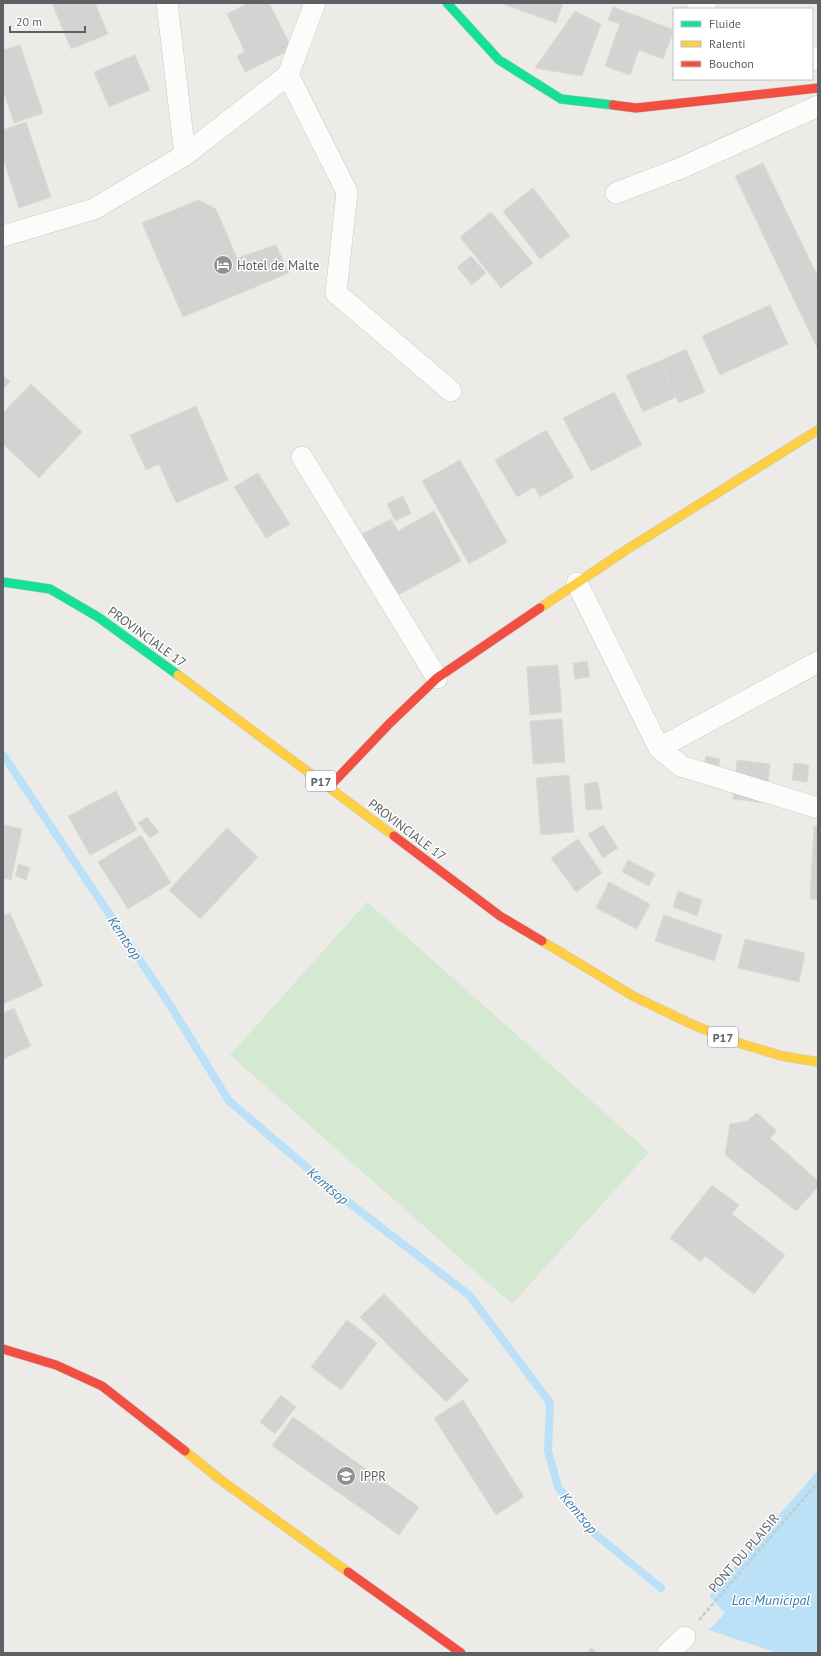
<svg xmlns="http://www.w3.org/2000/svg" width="821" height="1656" viewBox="0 0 821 1656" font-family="'PT Sans',sans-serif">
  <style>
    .green { fill: #d5e8d2 }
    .water { fill: #bae1f8 }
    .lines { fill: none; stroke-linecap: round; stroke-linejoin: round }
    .stream { stroke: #bae1f8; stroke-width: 8 }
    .building { fill: #d4d3d1; stroke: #dcdad6 }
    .street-casing { stroke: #c9c9c9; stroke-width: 22 }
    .fast-casing { stroke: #c9c9c9; stroke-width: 10 }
    .slow-casing { stroke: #c9c9c9; stroke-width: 10 }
    .jam-casing { stroke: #c9c9c9; stroke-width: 10 }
    .path { stroke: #c6cbc8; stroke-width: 2.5; stroke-dasharray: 4 2; stroke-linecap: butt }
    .street { stroke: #fcfcfb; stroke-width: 21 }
    .fast { stroke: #16e098; stroke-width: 9 }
    .slow { stroke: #ffcf43; stroke-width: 9 }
    .jam { stroke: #f24e42; stroke-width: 9 }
    .labels { text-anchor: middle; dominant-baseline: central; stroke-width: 3; stroke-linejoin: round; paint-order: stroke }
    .shield { fill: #fff; stroke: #8d9093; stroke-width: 1 }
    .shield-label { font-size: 12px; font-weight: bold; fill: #5c6165 }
    .poi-label { font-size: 13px; fill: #5c6165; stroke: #fff; text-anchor: start }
    .street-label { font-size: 13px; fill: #5c6165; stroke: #fff }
    .water-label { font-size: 14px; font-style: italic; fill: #3d79a9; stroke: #fff }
  </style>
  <rect width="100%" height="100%" fill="#ecebe7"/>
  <path class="green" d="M367 902 649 1152 512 1304 230 1055Z"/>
  <path class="water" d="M818 1470V1653H778L709 1630 725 1613 709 1596Z"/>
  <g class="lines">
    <path class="stream" d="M3 755 170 1005 229 1101 339 1195 469 1295 550 1403 548 1451 558 1487 594 1533 661 1588"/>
  </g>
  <g class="building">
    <path d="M52 3H95L108 34 71 49Z"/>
    <path d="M249 3H269L292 49 245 72 237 56 245 52 227 14Z"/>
    <path d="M500 3H563L556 23Z"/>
    <path d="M613 7 674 30 663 59 639 50 630 75 605 66 620 24 608 20Z"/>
    <path d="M575 11 601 24 582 76 535 68Z"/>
    <path d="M20 45 43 113 14 123 3 90V50Z"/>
    <path d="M135 55 150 90 109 107 94 72Z"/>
    <path d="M26 122 51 197 19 208 3 158V130Z"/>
    <path d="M763 163 818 277V350L735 176Z"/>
    <path d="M533 188 570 236 540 259 503 211Z"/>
    <path d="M199 200 216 209 237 258 276 245 289 273 183 317 142 223Z"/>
    <path d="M491 212 533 263 501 288 460 237Z"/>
    <path d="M471 256 486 273 472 285 457 267Z"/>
    <path d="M770 305 788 344 720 375 702 336Z"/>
    <path d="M686 349 705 392 679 403 660 361Z"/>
    <path d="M660 361 676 397 643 412 626 375Z"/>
    <path d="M3 376 10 381 3 390Z"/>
    <path d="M31 384 82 432 39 478 3 444V413Z"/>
    <path d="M614 392 642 445 591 471 563 418Z"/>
    <path d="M196 406 228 480 176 503 159 464 146 470 130 435Z"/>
    <path d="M546 430 574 477 540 497 534 487 517 497 495 460Z"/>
    <path d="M460 460 507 542 469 564 422 481Z"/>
    <path d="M258 473 290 524 266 538 234 487Z"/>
    <path d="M403 496 411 513 395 521 387 504Z"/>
    <path d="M434 511 461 561 396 596 362 534 391 519 398 531Z"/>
    <path d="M587 661 590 677 575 679 573 663Z"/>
    <path d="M558 665 562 712 530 715 527 667Z"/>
    <path d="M562 719 565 762 533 764 530 721Z"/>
    <path d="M706 756 720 759 717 774 703 772Z"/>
    <path d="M737 760 770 764 766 803 733 799Z"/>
    <path d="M794 763 809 765 807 782 792 780Z"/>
    <path d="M569 775 574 832 541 835 536 778Z"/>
    <path d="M598 782 602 809 586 810 584 784Z"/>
    <path d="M116 791 137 830 90 855 68 816Z"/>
    <path d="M147 817 159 832 150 838 138 823Z"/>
    <path d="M3 825 22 829 11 880 3 878Z"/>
    <path d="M603 825 618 848 603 858 588 834Z"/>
    <path d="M814 826H818V899H810Z"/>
    <path d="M227 828 258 857 200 919 169 890Z"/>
    <path d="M141 835 171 883 128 909 98 862Z"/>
    <path d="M578 839 602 873 576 892 551 858Z"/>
    <path d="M628 860 655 874 649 886 622 872Z"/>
    <path d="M19 864 30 868 26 880 15 876Z"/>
    <path d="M609 882 650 904 637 929 596 908Z"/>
    <path d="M678 891 702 900 697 916 673 907Z"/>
    <path d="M10 913 43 986 3 1004V916Z"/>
    <path d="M664 915 722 935 714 961 655 941Z"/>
    <path d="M745 939 805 953 799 982 738 968Z"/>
    <path d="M14 1008 31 1046 3 1059V1013Z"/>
    <path d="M757 1113 777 1131 770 1138 818 1181V1187L796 1211 725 1155 730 1124 747 1121Z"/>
    <path d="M712 1185 739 1205 732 1214 785 1255 754 1294 705 1256 701 1262 670 1238Z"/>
    <path d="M384 1294 469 1380 446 1402 360 1317Z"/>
    <path d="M347 1320 377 1343 341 1390 311 1367Z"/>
    <path d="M281 1395 296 1407 275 1434 260 1422Z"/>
    <path d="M463 1400 524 1497 496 1515 434 1418Z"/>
    <path d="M293 1417 419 1507 399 1535 272 1446Z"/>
    <path d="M591 1648 598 1653H587Z"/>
  </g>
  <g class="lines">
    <g class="street-casing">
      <g id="street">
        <path d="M167 3 185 155"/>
        <path d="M697 3 706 9"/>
        <path d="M812 57 818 60"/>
        <path d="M288 75 347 192 336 293 451 391"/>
        <path d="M616 193 681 168 818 106"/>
        <path d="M3 236 94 209 185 155 288 75 315 3"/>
        <path d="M302 457 437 678"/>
        <path d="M577 583 659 748 681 766 818 808"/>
        <path d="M659 748 818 662"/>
        <path d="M668 1653 685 1637"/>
      </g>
    </g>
    <g class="fast-casing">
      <g id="fast">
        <path d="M447 3 499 60 561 99 613 105"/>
        <path d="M3 582 50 589 98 617 178 675"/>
      </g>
    </g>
    <g class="slow-casing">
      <g id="slow">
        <path d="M540 608 626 550 818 430"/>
        <path d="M178 675 394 836"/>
        <path d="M542 941 633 996 689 1023 732 1041 782 1056 818 1062"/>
        <path d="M185 1451 222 1481 348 1572"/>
      </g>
    </g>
    <g class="jam-casing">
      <g id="jam">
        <path d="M613 105 636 108 818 88"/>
        <path d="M329 787 389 724 437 678 540 608"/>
        <path d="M394 836 500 916 542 941"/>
        <path d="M3 1349 56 1365 102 1386 185 1451"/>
        <path d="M348 1572 461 1653"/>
      </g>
    </g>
    <path class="path" d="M699 1620 818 1482"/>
    <use href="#street" class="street"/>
    <use href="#fast" class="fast"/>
    <use href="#slow" class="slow"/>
    <use href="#jam" class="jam"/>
  </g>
  <defs>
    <g id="hotel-disc" transform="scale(1)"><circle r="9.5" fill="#8e9192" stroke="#fff"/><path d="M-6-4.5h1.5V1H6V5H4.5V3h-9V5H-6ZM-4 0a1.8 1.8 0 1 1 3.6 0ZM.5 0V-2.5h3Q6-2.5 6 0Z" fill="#fff"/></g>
    <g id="university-disc" transform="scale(1)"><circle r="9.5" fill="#8e9192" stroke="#fff"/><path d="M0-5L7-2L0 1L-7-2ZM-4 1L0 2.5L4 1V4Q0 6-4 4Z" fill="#fff"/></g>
  </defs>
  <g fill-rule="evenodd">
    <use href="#hotel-disc" x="223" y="265"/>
    <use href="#university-disc" x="346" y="1476"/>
  </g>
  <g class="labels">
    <g class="shield">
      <rect x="306" y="771" width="30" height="20" rx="3"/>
      <rect x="708" y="1027" width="30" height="20" rx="3"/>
    </g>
    <g class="shield-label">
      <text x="321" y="781">P17</text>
      <text x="723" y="1037">P17</text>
    </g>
    <g class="poi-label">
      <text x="237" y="265">Hotel de Malte</text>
      <text x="360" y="1476">IPPR</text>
    </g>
    <g class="street-label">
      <text transform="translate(147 637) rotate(36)">PROVINCIALE 17</text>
      <text transform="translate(407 830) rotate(37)">PROVINCIALE 17</text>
      <text transform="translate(744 1553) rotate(-49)">PONT DU PLAISIR</text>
    </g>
    <g class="water-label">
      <text transform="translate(125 938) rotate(56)">Kemtsop</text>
      <text transform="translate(328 1186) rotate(40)">Kemtsop</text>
      <text transform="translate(579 1513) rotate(50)">Kemtsop</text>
      <text x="771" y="1600">Lac Municipal</text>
    </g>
  </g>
  <rect width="821" height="1656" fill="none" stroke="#5c6165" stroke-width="8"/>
  <rect x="673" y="8" width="140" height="72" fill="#ffffff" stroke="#bec0c1"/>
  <rect x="681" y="21" width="20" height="6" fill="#16e098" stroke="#bec0c1"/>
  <text x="709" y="28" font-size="12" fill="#5c6165">Fluide</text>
  <rect x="681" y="41" width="20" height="6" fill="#ffcf43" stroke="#bec0c1"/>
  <text x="709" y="48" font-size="12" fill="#5c6165">Ralenti</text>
  <rect x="681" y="61" width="20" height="6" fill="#f24e42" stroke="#bec0c1"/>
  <text x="709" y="68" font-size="12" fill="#5c6165">Bouchon</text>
  <path d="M10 26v6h75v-6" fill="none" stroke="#5c6165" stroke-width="2"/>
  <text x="16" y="26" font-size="12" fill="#5c6165" stroke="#ffffff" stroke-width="3" paint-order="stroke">20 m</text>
</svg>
